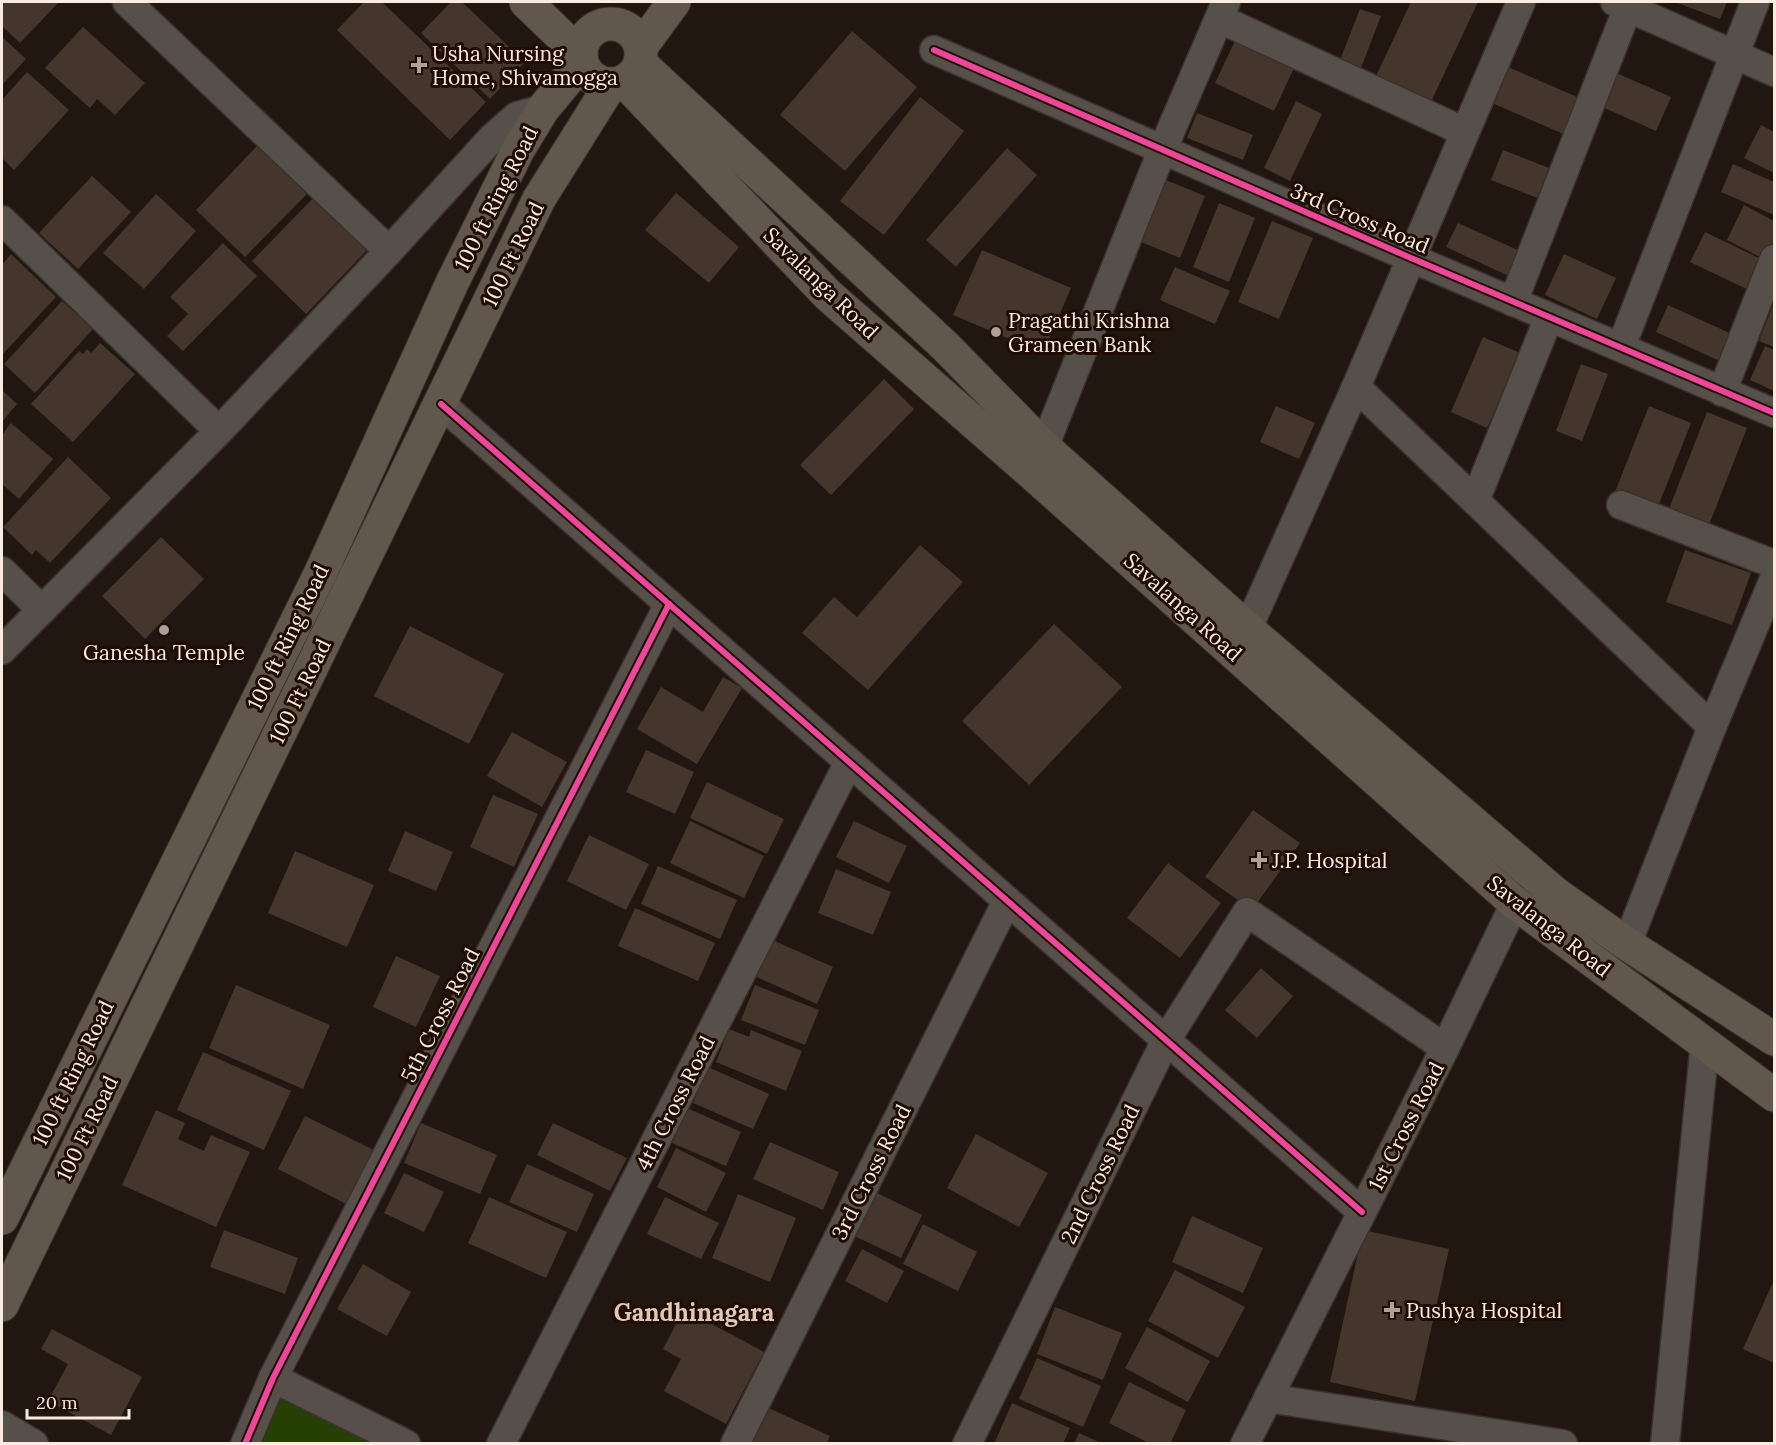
<svg xmlns="http://www.w3.org/2000/svg" width="1776" height="1445" viewBox="0 0 1776 1445" font-family="Lora,serif">
  <style>
    .green { fill: #254002 }
    .building { fill: #45362d }
    .lines { fill: none; stroke-linecap: round; stroke-linejoin: round }
    .street-casing { stroke: #3a312d; stroke-width: 31 }
    .primary-casing { stroke: #3a312d; stroke-width: 35 }
    .street { stroke: #574f49; stroke-width: 28 }
    .primary { stroke: #62574c; stroke-width: 33 }
    .cycleway-casing { stroke: #1f0c02; stroke-width: 10 }
    .cycleway { stroke: #ed469a; stroke-width: 6 }
    .poi-dot { fill: #aea098; stroke: #1f0c02; stroke-width: 2 }
    .labels { text-anchor: middle; dominant-baseline: central; stroke-width: 6; stroke-linejoin: round; paint-order: stroke }
    .poi-label { font-size: 21px; fill: #faebe2; stroke: #1f0c02; text-anchor: start }
    .street-label { font-size: 21px; fill: #faebe2; stroke: #1f0c02 }
    .quarter-label { font-size: 24px; font-weight: bold; fill: #e3c7b6; stroke: #1f0c02 }
  </style>
  <rect width="100%" height="100%" fill="#211610"/>
  <path class="green" d="M264 1388 371 1443 243 1444Z"/>
  <g class="building">
    <path d="M2 2H59L20 43 2 26Z"/>
    <path d="M364 2H382L486 102 450 140 337 30Z"/>
    <path d="M451 2H462L525 62 490 99 421 33Z"/>
    <path d="M1411 2H1478L1429 106 1374 80Z"/>
    <path d="M1675 2H1727L1720 19Z"/>
    <path d="M1360 9 1381 16 1361 68 1340 60Z"/>
    <path d="M83 27 145 83 115 115 97 99 90 108 45 68Z"/>
    <path d="M852 31 917 87 845 171 780 115Z"/>
    <path d="M2 37 26 59 2 85Z"/>
    <path d="M1235 41 1294 68 1274 111 1215 83Z"/>
    <path d="M1508 67 1584 100 1568 136 1492 103Z"/>
    <path d="M1612 71 1671 97 1656 131 1598 105Z"/>
    <path d="M27 72 69 110 14 170 2 158V100Z"/>
    <path d="M920 97 964 131 884 235 840 201Z"/>
    <path d="M1296 101 1322 114 1290 181 1264 168Z"/>
    <path d="M1197 113 1253 135 1243 160 1187 138Z"/>
    <path d="M1761 125 1774 132V173L1744 158Z"/>
    <path d="M257 146 307 194 245 257 196 210Z"/>
    <path d="M1007 148 1037 175 956 267 926 240Z"/>
    <path d="M1503 150 1557 171 1545 201 1491 180Z"/>
    <path d="M1733 164 1774 182V215L1721 192Z"/>
    <path d="M92 176 131 212 78 269 39 233Z"/>
    <path d="M1161 178 1205 196 1180 258 1136 240Z"/>
    <path d="M318 193 372 245 306 314 252 261Z"/>
    <path d="M676 193 739 247 709 283 645 230Z"/>
    <path d="M156 194 196 231 144 289 103 253Z"/>
    <path d="M1219 203 1255 218 1229 282 1193 267Z"/>
    <path d="M1744 205 1774 221V240L1764 259 1727 240Z"/>
    <path d="M1272 221 1313 238 1279 319 1238 302Z"/>
    <path d="M1458 223 1522 252 1511 277 1446 247Z"/>
    <path d="M1705 232 1771 264 1757 294 1690 262Z"/>
    <path d="M223 243 257 276 183 351 167 336 188 314 170 297Z"/>
    <path d="M982 250 1071 288 1043 353 953 315Z"/>
    <path d="M11 254 56 297 2 355V265Z"/>
    <path d="M1564 254 1616 278 1597 319 1545 295Z"/>
    <path d="M1175 267 1230 291 1215 324 1160 300Z"/>
    <path d="M62 301 93 329 35 393 4 364Z"/>
    <path d="M1668 305 1734 335 1722 362 1656 332Z"/>
    <path d="M1773 305 1774 306V347L1759 341Z"/>
    <path d="M1483 337 1520 353 1487 428 1451 412Z"/>
    <path d="M100 343 135 374 73 442 31 404 79 351 83 354 87 349 91 353Z"/>
    <path d="M1765 346 1774 350V391L1750 380Z"/>
    <path d="M1581 364 1608 374 1582 441 1556 431Z"/>
    <path d="M884 379 914 409 831 495 800 465Z"/>
    <path d="M2 390 17 404 2 422Z"/>
    <path d="M1276 406 1315 423 1299 459 1260 442Z"/>
    <path d="M1649 406 1691 423 1657 509 1615 492Z"/>
    <path d="M1707 412 1747 428 1709 525 1669 509Z"/>
    <path d="M11 423 53 459 19 499 2 484V435Z"/>
    <path d="M68 457 111 498 50 563 36 550 32 555 3 527Z"/>
    <path d="M161 537 204 579 145 639 102 596Z"/>
    <path d="M920 545 963 582 868 690 802 633 834 597 857 617Z"/>
    <path d="M1685 550 1751 573 1732 625 1666 602Z"/>
    <path d="M1054 624 1122 687 1029 785 962 721Z"/>
    <path d="M410 626 504 674 469 744 374 696Z"/>
    <path d="M723 677 742 688 697 764 637 729 661 687 703 712Z"/>
    <path d="M512 732 567 762 542 807 487 776Z"/>
    <path d="M646 750 694 772 675 814 626 792Z"/>
    <path d="M707 782 784 819 767 854 690 818Z"/>
    <path d="M493 795 538 814 514 867 470 847Z"/>
    <path d="M1253 810 1300 843 1252 910 1205 877Z"/>
    <path d="M690 821 764 856 744 898 670 863Z"/>
    <path d="M854 821 907 846 889 883 836 857Z"/>
    <path d="M405 831 453 852 436 891 388 871Z"/>
    <path d="M589 835 649 864 626 910 567 881Z"/>
    <path d="M295 851 374 885 347 947 268 913Z"/>
    <path d="M1168 863 1221 903 1180 958 1127 918Z"/>
    <path d="M658 866 737 900 720 939 641 904Z"/>
    <path d="M836 869 891 892 873 935 818 913Z"/>
    <path d="M635 908 715 943 698 981 618 946Z"/>
    <path d="M768 938 833 967 817 1004 752 975Z"/>
    <path d="M396 956 440 976 416 1027 373 1007Z"/>
    <path d="M1261 968 1293 996 1257 1038 1225 1010Z"/>
    <path d="M236 985 330 1025 303 1089 209 1048Z"/>
    <path d="M755 985 819 1010 805 1045 741 1020Z"/>
    <path d="M729 1029 749 1037 751 1030 802 1051 786 1091 716 1062Z"/>
    <path d="M203 1052 291 1091 264 1150 177 1110Z"/>
    <path d="M708 1067 769 1094 753 1129 693 1103Z"/>
    <path d="M687 1108 741 1132 726 1166 672 1143Z"/>
    <path d="M156 1110 185 1123 178 1139 204 1151 211 1135 250 1152 216 1227 122 1185Z"/>
    <path d="M305 1116 378 1152 350 1206 278 1169Z"/>
    <path d="M421 1123 497 1155 480 1194 404 1163Z"/>
    <path d="M553 1123 627 1158 610 1191 537 1155Z"/>
    <path d="M976 1134 1048 1173 1019 1227 947 1188Z"/>
    <path d="M770 1142 839 1172 823 1210 753 1179Z"/>
    <path d="M676 1148 726 1173 706 1212 657 1187Z"/>
    <path d="M527 1164 594 1194 577 1232 509 1202Z"/>
    <path d="M404 1173 444 1192 424 1232 384 1213Z"/>
    <path d="M871 1190 922 1215 901 1258 850 1234Z"/>
    <path d="M738 1194 796 1218 770 1282 712 1258Z"/>
    <path d="M489 1197 567 1232 546 1278 468 1243Z"/>
    <path d="M665 1197 719 1223 701 1259 647 1234Z"/>
    <path d="M1192 1216 1263 1248 1243 1293 1172 1262Z"/>
    <path d="M923 1224 977 1252 958 1291 903 1264Z"/>
    <path d="M224 1230 298 1258 285 1294 210 1267Z"/>
    <path d="M1363 1230 1449 1249 1415 1401 1330 1382Z"/>
    <path d="M862 1249 904 1271 887 1303 845 1281Z"/>
    <path d="M363 1264 411 1292 387 1336 337 1309Z"/>
    <path d="M1175 1270 1245 1307 1218 1358 1148 1321Z"/>
    <path d="M1774 1280V1363L1743 1349Z"/>
    <path d="M1055 1307 1122 1333 1103 1380 1037 1354Z"/>
    <path d="M684 1309 764 1352 726 1424 664 1391 681 1359 663 1349Z"/>
    <path d="M1147 1327 1210 1361 1188 1402 1125 1368Z"/>
    <path d="M52 1329 142 1377 111 1435 48 1401 68 1364 41 1349Z"/>
    <path d="M1037 1358 1101 1386 1083 1427 1019 1399Z"/>
    <path d="M1129 1382 1186 1410 1170 1444H1151L1109 1423Z"/>
    <path d="M1012 1403 1070 1428 1063 1444H994Z"/>
    <path d="M762 1405 830 1436 826 1444H755L746 1440Z"/>
    <path d="M1079 1433 1103 1444H1074Z"/>
  </g>
  <g class="lines">
    <g class="street-casing">
      <g id="street">
        <path d="M127 2 389 251"/>
        <path d="M1615 2 1774 72"/>
        <path d="M1220 19 1465 132"/>
        <path d="M934 50 1411 258 1774 413"/>
        <path d="M2 220 219 431"/>
        <path d="M1513 302 1630 2"/>
        <path d="M1621 347 1755 2"/>
        <path d="M1356 387 1712 727"/>
        <path d="M1722 392 1774 259"/>
        <path d="M441 404 1362 1212"/>
        <path d="M1044 447 1162 151 1226 2"/>
        <path d="M1475 501 1549 317"/>
        <path d="M1621 505 1774 564"/>
        <path d="M2 571 42 610"/>
        <path d="M1238 646 1248 628 1356 387 1521 2"/>
        <path d="M2 650 219 431 389 251 492 138 517 116 543 109"/>
        <path d="M1627 944 1712 727 1774 579"/>
        <path d="M273 1378 406 1444"/>
        <path d="M1268 1398 1563 1444"/>
        <path d="M2 1425 34 1444"/>
        <path d="M245 1444 273 1378 669 604"/>
        <path d="M501 1444 849 762"/>
        <path d="M735 1444 1007 901"/>
        <path d="M967 1444 1166 1040 1247 912 1445 1048"/>
        <path d="M1245 1444 1445 1048 1515 903"/>
        <path d="M1665 1444 1705 1042"/>
      </g>
    </g>
    <g class="primary-casing">
      <g id="primary">
        <path d="M526 2 581 55"/>
        <circle cx="611" cy="54" r="30"/>
        <path d="M641 47 674 2"/>
        <path d="M640 63 945 346 1044 447 1257 637 1556 894 1627 944 1774 1039"/>
        <path d="M624 81 828 295 1026 468 1515 903 1774 1095"/>
        <path d="M2 1218 322 570 452 283 518 150 543 109 582 62"/>
        <path d="M2 1305 539 199 611 84"/>
      </g>
    </g>
    <use href="#street" class="street"/>
    <use href="#primary" class="primary"/>
    <g class="cycleway-casing">
      <g id="cycleway">
        <path d="M934 50 1411 258 1774 413"/>
        <path d="M441 404 1362 1212"/>
        <path d="M245 1444 273 1378 669 604"/>
      </g>
    </g>
    <use href="#cycleway" class="cycleway"/>
  </g>
  <g class="poi-dot">
    <path d="M416 56h6v6h6v6h-6v6h-6v-6h-6v-6h6z"/>
    <circle cx="996" cy="332" r="6"/>
    <circle cx="164" cy="630" r="6"/>
    <path d="M1256 851h6v6h6v6h-6v6h-6v-6h-6v-6h6z"/>
    <path d="M1389 1301h6v6h6v6h-6v6h-6v-6h-6v-6h6z"/>
  </g>
  <g class="labels">
    <g class="poi-label">
      <text x="432" y="53">Usha Nursing<tspan x="432" dy="24">Home, Shivamogga</tspan></text>
      <text x="1008" y="320">Pragathi Krishna<tspan x="1008" dy="24">Grameen Bank</tspan></text>
      <text x="164" y="652" text-anchor="middle">Ganesha Temple</text>
      <text x="1272" y="860">J.P. Hospital</text>
      <text x="1406" y="1310">Pushya Hospital</text>
    </g>
    <g class="street-label">
      <text transform="translate(496 198) rotate(-63)">100 ft Ring Road</text>
      <text transform="translate(1360 218) rotate(23)">3rd Cross Road</text>
      <text transform="translate(513 254) rotate(-64)">100 Ft Road</text>
      <text transform="translate(821 283) rotate(44)">Savalanga Road</text>
      <text transform="translate(1183 607) rotate(42)">Savalanga Road</text>
      <text transform="translate(288 637) rotate(-64)">100 ft Ring Road</text>
      <text transform="translate(300 691) rotate(-64)">100 Ft Road</text>
      <text transform="translate(1549 926) rotate(38)">Savalanga Road</text>
      <text transform="translate(440 1015) rotate(-63)">5th Cross Road</text>
      <text transform="translate(73 1073) rotate(-64)">100 ft Ring Road</text>
      <text transform="translate(675 1103) rotate(-63)">4th Cross Road</text>
      <text transform="translate(1406 1126) rotate(-63)">1st Cross Road</text>
      <text transform="translate(87 1128) rotate(-64)">100 Ft Road</text>
      <text transform="translate(871 1172) rotate(-63)">3rd Cross Road</text>
      <text transform="translate(1100 1174) rotate(-64)">2nd Cross Road</text>
    </g>
    <g class="quarter-label">
      <text x="694" y="1312">Gandhinagara</text>
    </g>
  </g>
  <rect width="1776" height="1445" fill="none" stroke="#faebe2" stroke-width="6"/>
  <path d="M27 1409v9h102v-9" fill="none" stroke="#faebe2" stroke-width="3"/>
  <text x="36" y="1409" font-size="18" fill="#faebe2" stroke="#1f0c02" stroke-width="4.5" paint-order="stroke">20 m</text>
</svg>
